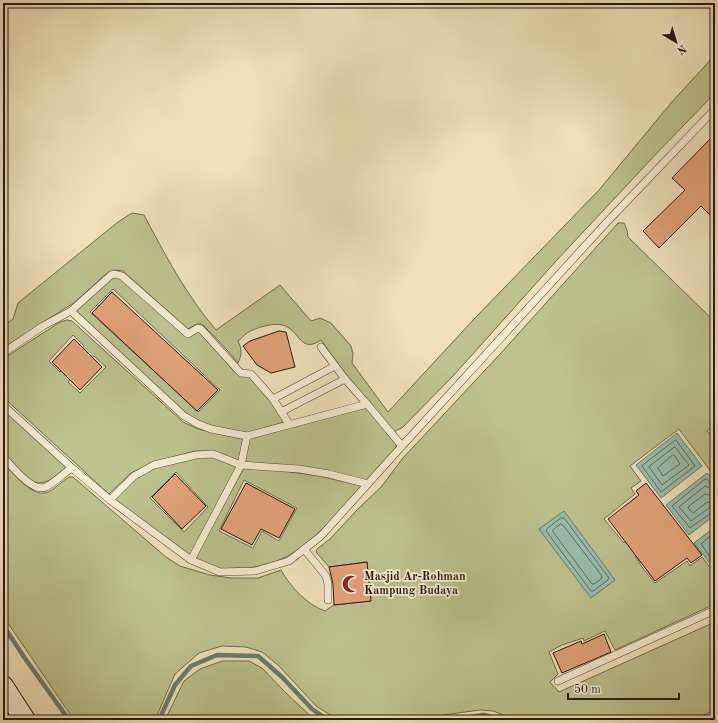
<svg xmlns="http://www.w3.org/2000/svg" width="718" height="723" viewBox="0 0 718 723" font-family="'Old Standard TT',serif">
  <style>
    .green { fill: #bcc28d; stroke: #716e4e; fill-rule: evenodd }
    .water { fill: #99beb0; stroke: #6b7c70 }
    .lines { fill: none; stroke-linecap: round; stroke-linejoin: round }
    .shore { stroke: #606c60; stroke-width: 1 }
    .stream { stroke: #6b7c70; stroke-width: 4.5 }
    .building { fill: #e1a276; stroke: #261a10 }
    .lane-casing { stroke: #584c3a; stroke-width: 8 }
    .secondary-casing { stroke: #261a10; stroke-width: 22 }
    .lane { stroke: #f4ecd2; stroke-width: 7 }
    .secondary { stroke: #f4ecd2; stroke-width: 20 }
    .labels { text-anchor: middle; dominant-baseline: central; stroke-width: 3.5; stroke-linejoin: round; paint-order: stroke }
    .poi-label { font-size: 12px; font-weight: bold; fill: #261a10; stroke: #f4ecd2; text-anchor: start }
  </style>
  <rect width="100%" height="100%" fill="#eee1ba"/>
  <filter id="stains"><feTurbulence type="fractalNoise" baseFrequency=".005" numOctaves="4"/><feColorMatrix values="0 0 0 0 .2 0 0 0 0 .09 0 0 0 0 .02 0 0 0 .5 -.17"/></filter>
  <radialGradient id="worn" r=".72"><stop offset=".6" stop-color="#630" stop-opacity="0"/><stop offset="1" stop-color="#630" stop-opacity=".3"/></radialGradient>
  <g class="green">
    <path d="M715 55V93L656 154 557 260 454 375 403 427 394 432 351 382 321 340C303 352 301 337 289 328 279 320 257 327 247 333 244 335 241 339 238 341 242 349 242 355 238 363 227 349 214 336 202 324H197L188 329 123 271 115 270 106 274 75 302 3 348V326L13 319 18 303 118 222 132 213 144 215C165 255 187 296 216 330L280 285 311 321 320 318 331 323 351 346 353 354 352 363 388 412 475 318 599 190 671 103Z"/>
    <path d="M618 223H624L627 230 628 237 715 322V424L707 431 715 440 713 442 715 444V477L679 429 630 466 641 481 631 488 635 494 604 519 624 543 645 526 628 504 636 497 685 559 654 541 635 556 642 567 655 583 687 561 690 566 702 557 715 574V604L615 650 605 631 584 641 583 638 562 645 549 652 558 674 550 682 559 692 715 622V710L693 720H517L493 711 480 710 405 720H341L335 718 316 706 279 666 262 652 246 647 222 646 199 653 175 674 155 720H74L3 616V462C13 472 32 499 48 492 55 489 62 481 69 477H73L166 557 180 566 210 575 231 578H258L281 570C290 586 307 605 325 611L334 605 371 601 367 562 329 567 316 552 317 549 330 539 356 511 382 486 402 459 501 353Z"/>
    <path d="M114 276 124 281 186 337 200 331 249 375 271 401 284 422 248 433 225 429 202 423 184 414 74 312ZM113 289 220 390 198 412 90 312Z"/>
    <path d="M67 320 72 321 183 422 198 429 243 439 239 461 214 451H195L152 463 131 473 109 494 3 397V359L60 322ZM73 335 84 346 77 353 87 363 94 356 106 367 80 393 68 382 75 374 67 366 60 372 49 361Z"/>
    <path d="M366 408 396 444V448L366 481 244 464 249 437Z"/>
    <path d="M5 409 67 467C55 476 44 489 29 480L3 454V411Z"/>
    <path d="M212 456 238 467 190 556 113 499C121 492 128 484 137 478 156 464 189 457 212 456ZM176 472 208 507 184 532 150 498Z"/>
    <path d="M244 468 284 471 319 476 362 486C327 523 298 567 242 568 235 568 227 570 220 568 212 567 203 562 194 558ZM244 480 297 508 279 541 262 531 253 548 219 531Z"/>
    <path d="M222 661H249L262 668 287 694 315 720H165L184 681 200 669Z"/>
  </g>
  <g class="water">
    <path d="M677 433 702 466 661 498 636 465Z"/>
    <path d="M707 473 715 482V515L689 535 666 505Z"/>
    <path d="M564 511 615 580 591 598 539 529Z"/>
    <path d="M715 527V570L694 543Z"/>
  </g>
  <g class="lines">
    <g class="shore">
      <path d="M676 440 695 466 661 492 642 466Z"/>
      <path d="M675 447 689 465 662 485 649 467Z"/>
      <path d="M673 455 675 456 680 464 663 476 658 468Z"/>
      <path d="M715 484H711L707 479H705L672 506 690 528 711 513 715 512"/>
      <path d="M715 490 705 486 679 507 691 521 709 508 715 507"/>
      <path d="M715 496 705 494 689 506 688 508 693 513 706 503 715 501"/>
      <path d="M561 518H564L609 578 608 580 593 591H591L546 531 547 529Z"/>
      <path d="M561 524 563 525 602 576 601 579 594 584H592L553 532V530Z"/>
      <path d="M715 532 701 544 715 564"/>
    </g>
    <g class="stream">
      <path d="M3 625 24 657 69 720"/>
      <path d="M159 720 175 685 191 666 217 655 258 656 282 677 312 709 328 720"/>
      <path d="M449 720 484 715 502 720"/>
    </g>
  </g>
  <g class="building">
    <path d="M715 134V220L701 206 659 248 643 231 685 190 672 178Z"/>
    <path d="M112 292 218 390 197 411 92 313Z"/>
    <path d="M279 331 286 332 295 367 271 373 257 365 243 346 250 341Z"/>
    <path d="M74 339 102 367 80 390 52 362Z"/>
    <path d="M175 474 206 506 182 529 152 497Z"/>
    <path d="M246 483 295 509 279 538 261 529 252 545 221 529Z"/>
    <path d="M646 483 702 555 691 563 687 558 655 581 608 519 639 495 636 491Z"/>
    <path d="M367 562 371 601 334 605 333 584 329 567Z"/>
    <path d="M604 634 611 652 562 673 553 653 581 641 582 644Z"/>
  </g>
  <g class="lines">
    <g class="lane-casing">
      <g id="lane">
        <path d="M71 311 111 275 115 274 122 276 188 334 198 328 201 329 238 370 241 373 251 374 273 399 289 424"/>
        <path d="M321 347 345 379 367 404"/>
        <path d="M3 353 43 326 71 311 184 416 198 424 211 429 247 436 367 404 402 446"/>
        <path d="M273 399 335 366"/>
        <path d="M3 405 72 468 110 500 191 560 220 572 255 571 289 561 321 536 402 446 606 223 715 109"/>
        <path d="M281 412 345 379"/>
        <path d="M3 457C12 466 32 493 46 487 54 483 64 473 72 468"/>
        <path d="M110 500 134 476 154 465 196 455 213 454 241 465 299 469 329 474 368 484"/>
        <path d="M304 549 326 576 328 584V600"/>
        <path d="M191 560 241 465 247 436"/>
        <path d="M558 681 715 610"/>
      </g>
    </g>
    <g class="secondary-casing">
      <path id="secondary" d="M3 686 25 720"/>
    </g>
    <use href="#lane" class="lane"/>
    <use href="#secondary" class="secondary"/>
  </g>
  <defs>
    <g id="mosque-bare" transform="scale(1.38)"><path d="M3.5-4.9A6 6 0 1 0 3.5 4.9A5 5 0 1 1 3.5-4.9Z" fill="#8f2418" stroke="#f4ecd2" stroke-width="2.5" paint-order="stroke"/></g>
  </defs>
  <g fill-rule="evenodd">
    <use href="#mosque-bare" x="351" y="584"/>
  </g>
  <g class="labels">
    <g class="poi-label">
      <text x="364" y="577">Masjid Ar-Rohman<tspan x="364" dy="14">Kampung Budaya</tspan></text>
    </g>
  </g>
  <rect width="718" height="723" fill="none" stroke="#eee1ba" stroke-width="16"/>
  <rect x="4" y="4" width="710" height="715" fill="none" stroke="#261a10" stroke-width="2"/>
  <rect x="8" y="8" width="702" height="707" fill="none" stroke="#261a10"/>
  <g transform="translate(676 42) rotate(142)" stroke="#f4ecd2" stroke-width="3" paint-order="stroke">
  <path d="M0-3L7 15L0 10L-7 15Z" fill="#261a10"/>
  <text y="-6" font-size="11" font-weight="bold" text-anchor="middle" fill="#261a10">N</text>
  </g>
  <path d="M568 693v6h111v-6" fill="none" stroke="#261a10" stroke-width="2"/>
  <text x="574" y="693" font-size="12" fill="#261a10" stroke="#f4ecd2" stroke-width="3" paint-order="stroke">50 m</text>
  <rect width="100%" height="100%" filter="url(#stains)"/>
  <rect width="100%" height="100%" fill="url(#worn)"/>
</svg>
